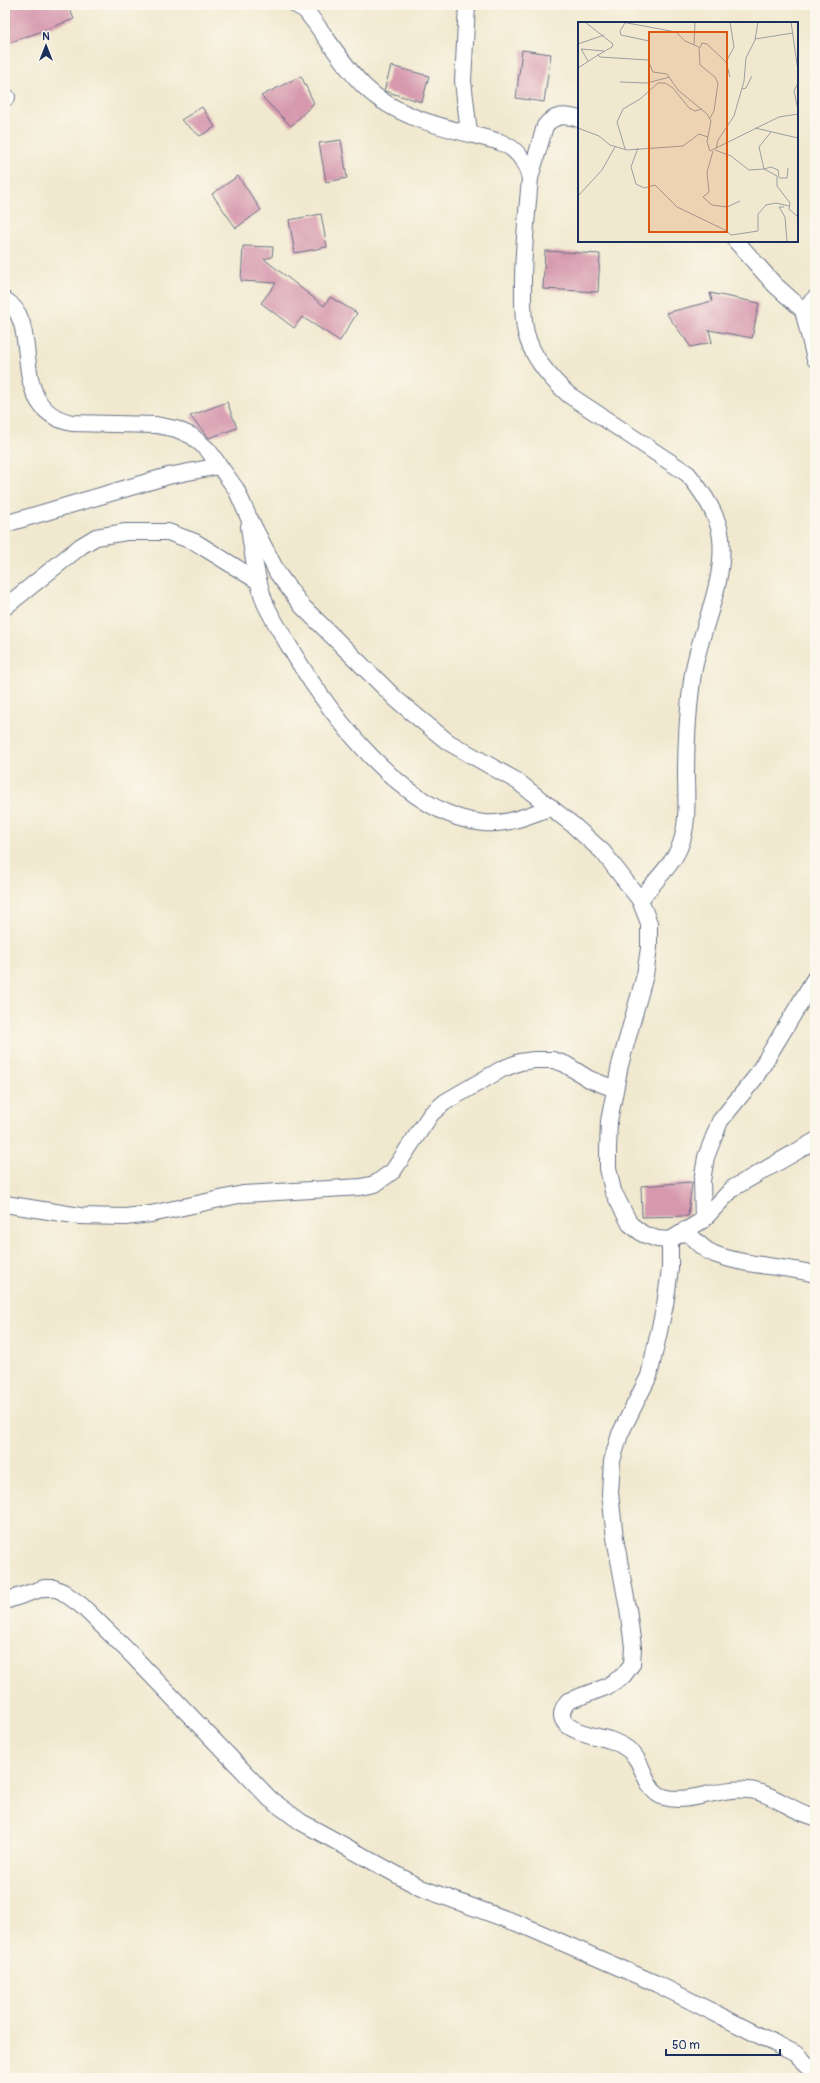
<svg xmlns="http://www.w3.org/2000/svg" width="820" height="2083" viewBox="0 0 820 2083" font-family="Pangolin,sans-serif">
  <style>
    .building { fill: #d698ad }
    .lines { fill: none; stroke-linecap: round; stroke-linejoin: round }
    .street-casing { stroke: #667086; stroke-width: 18 }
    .street { stroke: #fff; stroke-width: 16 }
    .inset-road { fill: none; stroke: #9b9fa2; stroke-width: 1 }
    .view { fill: #de5710; fill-opacity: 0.15; stroke: #de5710; stroke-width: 2 }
    .inset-edge { fill: none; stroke: #1b2f5e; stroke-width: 2 }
  </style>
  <rect width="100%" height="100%" fill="#fbf7ec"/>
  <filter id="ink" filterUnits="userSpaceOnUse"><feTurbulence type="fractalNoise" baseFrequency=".025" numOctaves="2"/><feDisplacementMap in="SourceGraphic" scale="8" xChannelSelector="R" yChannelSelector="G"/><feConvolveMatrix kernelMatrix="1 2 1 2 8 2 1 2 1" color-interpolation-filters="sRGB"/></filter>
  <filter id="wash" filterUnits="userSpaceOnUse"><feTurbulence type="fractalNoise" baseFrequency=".012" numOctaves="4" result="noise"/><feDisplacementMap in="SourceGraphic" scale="16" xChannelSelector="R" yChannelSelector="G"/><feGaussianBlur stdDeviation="0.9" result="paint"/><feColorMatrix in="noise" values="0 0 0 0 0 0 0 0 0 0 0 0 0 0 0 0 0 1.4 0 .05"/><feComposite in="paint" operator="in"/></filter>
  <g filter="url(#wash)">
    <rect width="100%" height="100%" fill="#f1e9cf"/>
    <g id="blocks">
      <g class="building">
        <path d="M5 5H68L74 19 9 43 5 33Z"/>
        <path d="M522 50 551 54 544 102 516 98Z"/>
        <path d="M391 66 429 76 422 102 384 91Z"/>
        <path d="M301 76 314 103 291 126 261 96Z"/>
        <path d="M202 107 215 127 200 136 181 120Z"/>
        <path d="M341 140 347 178 326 182 319 143Z"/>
        <path d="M238 176 261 210 236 228 212 194Z"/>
        <path d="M321 214 327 247 295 253 289 220Z"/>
        <path d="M243 246 273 247 272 257 264 259 324 306 330 297 357 313 340 341 302 317 294 328 261 303 276 283 241 281Z"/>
        <path d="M545 251 600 254 598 292 543 289Z"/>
        <path d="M710 293 759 303 752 338 709 330 712 342 691 347 666 313 712 301Z"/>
        <path d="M227 402 237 428 209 438 190 416Z"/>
        <path d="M692 1182 688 1216 642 1217 641 1186Z"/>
      </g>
    </g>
  </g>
  <g filter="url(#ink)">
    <use href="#blocks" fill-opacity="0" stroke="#667086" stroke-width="1"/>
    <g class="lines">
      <g class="street-casing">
        <g id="street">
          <path d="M296 5 305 10C326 35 342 65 365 87 400 121 454 129 500 142 517 149 525 160 530 178 527 216 522 255 523 294 523 306 523 321 526 333 532 357 551 379 569 395L688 474C701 490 719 516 721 538 726 585 698 633 692 680 688 711 686 743 686 774 686 798 689 823 680 846 672 866 653 882 640 900"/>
          <path d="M467 5 463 81 469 133"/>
          <path d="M5 97H7"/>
          <path d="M530 178 545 126C554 114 566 115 579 119"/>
          <path d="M736 241 775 285 803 310 815 298"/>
          <path d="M5 300C45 323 4 409 72 423L156 425 176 429 192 436 208 450 236 489 248 516 278 574 302 606 397 700 421 720 448 742 517 781 573 825 603 852 640 900 649 923V948L645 975 620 1065 609 1121 608 1150V1168L613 1191 630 1224 643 1234 657 1239 670 1240 703 1220 733 1188 815 1141"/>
          <path d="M803 310 815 359"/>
          <path d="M5 524 168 476 219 466"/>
          <path d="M249 526C252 552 256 578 265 603 272 619 283 635 292 651 329 713 405 816 484 823 508 825 530 815 551 807"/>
          <path d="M5 607 81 546 96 537 126 532H168L195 542 258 581"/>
          <path d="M5 1204 80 1216 125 1217 151 1214 243 1194 361 1187 375 1184 393 1171 431 1114 445 1102 502 1069 520 1062 534 1060H553L565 1064 589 1079 615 1089"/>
          <path d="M703 1220 702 1181 706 1157 720 1121 755 1078 815 978"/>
          <path d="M685 1230C694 1239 702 1249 714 1254 746 1266 782 1266 815 1274"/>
          <path d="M670 1240V1269L665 1305 649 1376 620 1434 612 1461 610 1493 615 1538 628 1609 633 1647 632 1664 623 1676 606 1687 568 1701C545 1730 594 1735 610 1740 615 1742 622 1745 626 1748 645 1759 643 1791 664 1797 689 1805 721 1786 748 1790 772 1792 792 1812 815 1817"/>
          <path d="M5 1601 44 1588H54L63 1592 82 1606 130 1653 270 1799 301 1822 421 1888 522 1925 657 1984 796 2054 815 2072"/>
        </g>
      </g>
      <use href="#street" class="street"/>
    </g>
  </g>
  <g transform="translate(578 22)">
    <rect width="220" height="220" fill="#f1e9cf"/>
    <path class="inset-road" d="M7 0 35 22 34 25 20 33 22 35 70 38 75 50 89 52 100 68 129 92 133 99 129 120 132 129 201 95 220 92M44 0 98 10 107 19 121 25 122 43 137 55 140 61 136 89 132 96M213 0 220 49M47 1 42 9 43 13 71 19M177 17 215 11M0 22 26 13M116 23 117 0M122 26 124 21 129 22 148 40 156 25 152 0M10 39 3 27 26 29M148 40 152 55M0 46 20 33M42 60 69 61 92 55M220 61 216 69 220 88M95 66 111 86 117 89 124 87M164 67 168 66 174 54M0 106 21 114 32 123 49 128 105 124 121 112 130 115M177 106 220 116M193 110 181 125 186 147 193 145 200 148 201 155M60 126 53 145 58 162 66 166 77 163 99 185 147 208 153 213 180 209V192L188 183 198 181 211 184M47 127 39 100 45 87 62 77 80 61H87L95 66M138 127 140 118 156 94 166 59 168 36 177 18 180 0M137 128 153 134 171 148 186 147 199 154V164L212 181 211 187 220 195M135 129 129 150 131 170 125 175 134 183 149 185 162 179M201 156H209L210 146M0 174 24 148 37 125M206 185H201L207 195 209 220"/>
    <path class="view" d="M71 10H149V210H71Z"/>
    <rect width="220" height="220" class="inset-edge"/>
  </g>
  <rect width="820" height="2083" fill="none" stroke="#fbf7ec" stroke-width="20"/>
  <g transform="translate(46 46)" stroke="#fbf7ec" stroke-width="3" paint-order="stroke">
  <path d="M0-3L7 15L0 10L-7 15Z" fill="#1b2f5e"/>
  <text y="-6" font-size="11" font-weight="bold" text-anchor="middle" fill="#1b2f5e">N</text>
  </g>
  <path d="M666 2049v6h114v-6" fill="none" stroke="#1b2f5e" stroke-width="2"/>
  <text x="672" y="2049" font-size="12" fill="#1b2f5e" stroke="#fbf7ec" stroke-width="3" paint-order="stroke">50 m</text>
</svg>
